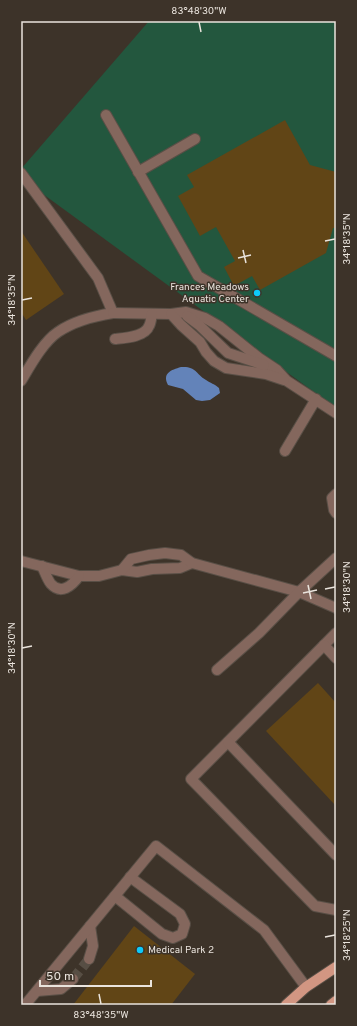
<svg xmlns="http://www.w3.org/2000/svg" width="357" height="1026" viewBox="0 0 357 1026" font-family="Overpass,sans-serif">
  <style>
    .green { fill: #23573e }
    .water { fill: #6383b9 }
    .building { fill: #614516 }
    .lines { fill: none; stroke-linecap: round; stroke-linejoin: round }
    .minor-tunnel { stroke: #574e44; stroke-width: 10; stroke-dasharray: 10 5; stroke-linecap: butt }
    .minor-casing { stroke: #594f46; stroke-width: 12 }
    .major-casing { stroke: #594f46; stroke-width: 12 }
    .minor { stroke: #84675d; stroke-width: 10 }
    .major { stroke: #d29682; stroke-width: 10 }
    .ticks { fill: none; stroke: #eae4dd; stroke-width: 1.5 }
    .poi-dot { fill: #0dcafa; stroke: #3d3329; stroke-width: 1.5 }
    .labels { text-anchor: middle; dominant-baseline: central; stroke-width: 3; stroke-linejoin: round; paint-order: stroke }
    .poi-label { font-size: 10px; fill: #eae4dd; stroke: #3d3329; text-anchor: end }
    .neatline { fill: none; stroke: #eae4dd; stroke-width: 1.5 }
    .ticks-label { font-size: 10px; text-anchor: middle; fill: #eae4dd }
  </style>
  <rect width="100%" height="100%" fill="#3d3329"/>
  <path class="green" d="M149 21H336V408L21 178V169Z"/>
  <path class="water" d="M181 367C196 366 195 373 206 380 210 383 215 384 219 388L220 393 210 400 202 401 196 400 183 389 168 385C162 373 171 370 181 367Z"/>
  <g class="building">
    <path d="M285 120 310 165 336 172V228H333L326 253 260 290 252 276 234 286 224 267 235 261 216 227 200 236 178 196 194 187 187 175Z"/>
    <path d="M21 231 64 294 26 320 21 312Z"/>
    <path d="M318 683 336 703V806L266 731Z"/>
    <path d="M134 926 195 974 171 1005H73Z"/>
  </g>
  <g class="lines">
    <path class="minor-tunnel" d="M73 979 89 959"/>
    <g class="minor-casing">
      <g id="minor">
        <path d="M106 115 198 276 336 356"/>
        <path d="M138 172 195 139"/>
        <path d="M21 173 98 278 113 313C94 316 74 321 58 332 43 342 30 366 21 381"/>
        <path d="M113 313 171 314 186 312 205 318 219 326 259 358 277 370 287 381 336 413"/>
        <path d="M171 314 181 325 200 342 206 352 214 361 226 368 266 374 284 380"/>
        <path d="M187 316 199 325 228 353 264 365"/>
        <path d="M115 339C125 338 145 337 149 326 151 323 151 318 152 314"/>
        <path d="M285 451 316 399"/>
        <path d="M336 494 332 498 334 510 336 513"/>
        <path d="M21 561 79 576H99L122 570 137 572 152 569 180 568 192 563"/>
        <path d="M42 566C45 572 47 579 51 584 61 595 72 586 79 576"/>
        <path d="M122 570 131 559 149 555 165 553 181 555 192 563 299 592 336 608"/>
        <path d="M336 633 191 779 315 906 336 910"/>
        <path d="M324 645 336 658"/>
        <path d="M217 670 259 633 299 592 336 558"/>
        <path d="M228 742 336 855"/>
        <path d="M115 896 162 934 173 938 182 934 185 924 180 914 130 877"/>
        <path d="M89 959 93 946 90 926"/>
        <path d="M37 991 61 989 73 979"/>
        <path d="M25 1005 156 846 264 930 306 987"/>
      </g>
    </g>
    <g class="major-casing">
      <g id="major">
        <path d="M286 1005 306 987 336 967"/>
        <path d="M331 1005 336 1001"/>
      </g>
    </g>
    <use href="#minor" class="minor"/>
    <use href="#major" class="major"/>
  </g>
  <path class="ticks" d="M199 22 201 32M325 241 335 239M243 250 246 263M238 258 251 255M22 300 32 298M308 585 311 599M325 589 335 587M303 593 317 590M22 648 32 646M325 937 335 935M99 994 101 1004"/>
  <g class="poi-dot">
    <circle cx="257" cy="293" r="4"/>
    <circle cx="140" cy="950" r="4"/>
  </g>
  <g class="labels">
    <g class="poi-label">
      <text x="249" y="287">Frances Meadows<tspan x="249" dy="12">Aquatic Center</tspan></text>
      <text x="148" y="950" text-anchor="start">Medical Park 2</text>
    </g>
  </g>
  <rect width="357" height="1026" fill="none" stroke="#3d3329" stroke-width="44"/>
  <path d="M40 980v6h111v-6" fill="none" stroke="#eae4dd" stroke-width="2"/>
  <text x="46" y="980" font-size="12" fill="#eae4dd" stroke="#3d3329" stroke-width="3" paint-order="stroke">50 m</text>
  <rect x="22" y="22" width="313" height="982" class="neatline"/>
  <g class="ticks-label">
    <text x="199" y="14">83°48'30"W</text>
    <text transform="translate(346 239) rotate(-90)" y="4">34°18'35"N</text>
    <text transform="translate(11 300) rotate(-90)" y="4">34°18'35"N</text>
    <text transform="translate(346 587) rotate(-90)" y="4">34°18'30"N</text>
    <text transform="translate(11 648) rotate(-90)" y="4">34°18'30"N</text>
    <text transform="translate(346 935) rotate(-90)" y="4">34°18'25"N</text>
    <text x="101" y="1018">83°48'35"W</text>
  </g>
</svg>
